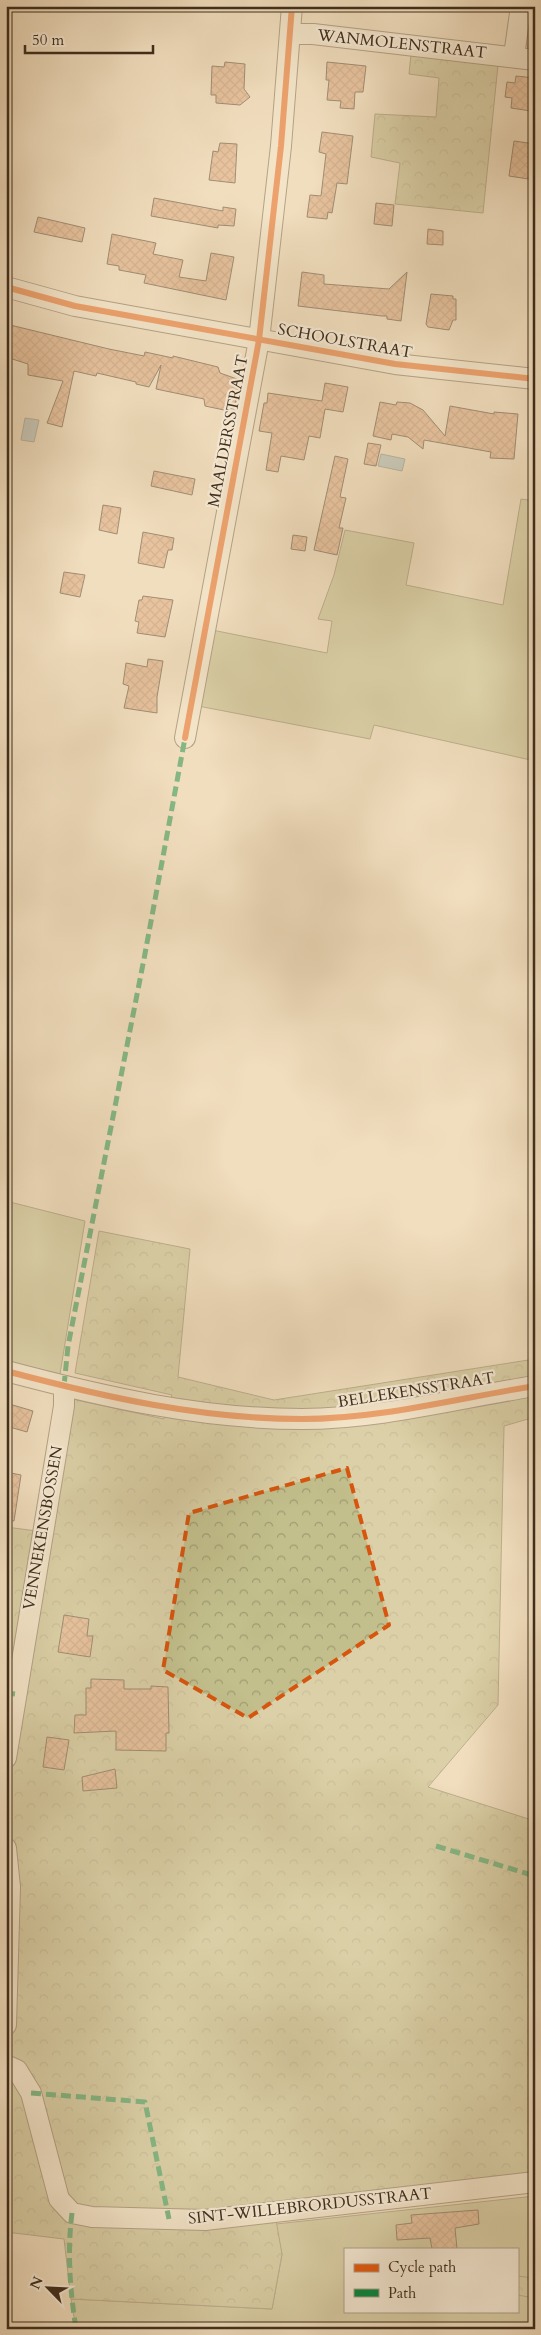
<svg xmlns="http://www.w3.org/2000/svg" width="541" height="2335" viewBox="0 0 541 2335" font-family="Cardo,serif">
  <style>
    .green { fill: #c2bf8c; stroke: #807654; fill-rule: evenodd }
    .forest { fill: url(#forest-crowns); stroke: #807654 }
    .water { fill: #a0b9bc; stroke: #79817c }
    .building { fill: url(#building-cross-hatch); stroke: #3f2e1c }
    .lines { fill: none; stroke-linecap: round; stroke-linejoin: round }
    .minor-casing { stroke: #6c5a44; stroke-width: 22 }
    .minor { stroke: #f6ead5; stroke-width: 20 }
    .quiet { stroke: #00873e; stroke-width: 5; stroke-dasharray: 10 5; stroke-linecap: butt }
    .cycleway-casing { stroke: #f6ead5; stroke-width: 9 }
    .cycleway { stroke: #e8590c; stroke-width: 6 }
    .marked { fill: none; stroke: #d7550e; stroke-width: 4; stroke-dasharray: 10 6; stroke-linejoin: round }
    .labels { text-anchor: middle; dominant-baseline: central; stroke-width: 4.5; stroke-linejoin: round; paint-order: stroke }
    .street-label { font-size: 16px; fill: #3f2e1c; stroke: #f6ead5 }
  </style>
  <defs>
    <pattern id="forest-crowns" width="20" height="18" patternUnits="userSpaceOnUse" patternTransform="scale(1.25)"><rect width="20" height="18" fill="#c2bf8c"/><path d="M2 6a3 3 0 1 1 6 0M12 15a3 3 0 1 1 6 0" fill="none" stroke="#9f9c72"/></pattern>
    <pattern id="building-cross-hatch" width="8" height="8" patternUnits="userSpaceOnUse" patternTransform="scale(1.25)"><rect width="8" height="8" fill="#dea279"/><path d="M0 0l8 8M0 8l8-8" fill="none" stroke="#b58462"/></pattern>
  </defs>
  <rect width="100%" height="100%" fill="#f1debe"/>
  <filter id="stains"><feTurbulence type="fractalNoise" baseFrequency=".004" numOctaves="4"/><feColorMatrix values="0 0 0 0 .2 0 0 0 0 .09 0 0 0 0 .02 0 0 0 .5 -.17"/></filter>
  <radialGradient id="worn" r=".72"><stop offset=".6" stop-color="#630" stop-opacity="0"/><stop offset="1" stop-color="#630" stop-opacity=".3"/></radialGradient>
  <g class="green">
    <path d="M530 6H535V52L528 49 525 37Z"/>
    <path d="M521 499 535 501V761L374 725 370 739 198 706 212 630 327 653 332 621 318 619 334 575 345 530 414 543 406 585 503 605Z"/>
    <path d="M6 1201 85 1221 60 1374 6 1361Z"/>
    <path d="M535 2196V2329H76L71 2299 272 2309 282 2255 276 2224ZM345 2249H517V2311H345Z"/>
  </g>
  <g class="forest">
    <path d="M411 54 498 65 483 213 395 204 400 163 371 157 375 114 436 117 439 78 409 74Z"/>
    <path d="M99 1231 190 1249 178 1377 274 1400 535 1359V1417L504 1426 498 1705 428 1787 535 1821V2176L274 2209 282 2254 272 2309 71 2299 64 2239 6 2232V1527L52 1533 72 1399 164 1419 172 1395 75 1373Z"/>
    <path d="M517 2276 535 2278V2298L517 2295Z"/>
  </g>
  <g class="water">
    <path d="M25 418 39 420 34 442 21 440Z"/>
    <path d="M381 454 405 459 402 471 378 466Z"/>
  </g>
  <g class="building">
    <path d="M225 62 245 64 244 89 250 97 240 105 216 103V95H211L212 66 224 67Z"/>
    <path d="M327 62 366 66 363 92H355L354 109 340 108 341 101 327 100 329 80H326Z"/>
    <path d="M516 76 535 78 531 111 511 108 512 98 505 97 507 82 515 83Z"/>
    <path d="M322 132 353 136 347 184 337 183 332 213 328 212 327 219 307 217 310 195 321 196 326 154 319 152Z"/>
    <path d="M514 141 535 144V180L509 176Z"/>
    <path d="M220 143 237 144 235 183 209 180 213 151 218 152Z"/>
    <path d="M154 198 223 211V207L236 209 234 226 218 225V228L151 216Z"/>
    <path d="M376 203 394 205 392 226 374 224Z"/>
    <path d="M38 217 85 228 82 242 34 232Z"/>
    <path d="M428 229 443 231V245L427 244Z"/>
    <path d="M112 234 156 243 153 254 183 260 179 277 206 281 211 253 234 257 226 300 144 283 146 275 119 270V266L107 264Z"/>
    <path d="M302 272 324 275V284L389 289 407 272 401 321 387 319V316H382L298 306Z"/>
    <path d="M431 294 453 296V299H456V320H453L449 330 428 327 426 324Z"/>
    <path d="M6 324 109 349 144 356 145 352 173 358V356L218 367 220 373 237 379 235 387H238L234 409 230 408 229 411 205 406 204 399 156 389 161 365 149 387 136 384V382L97 373 96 376 74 371 62 427 47 423 63 381 28 375V364L6 357Z"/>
    <path d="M325 383 348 387 343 412 325 409 320 438 309 436 304 460 281 456 278 472 266 470 272 433 259 431 264 403H267L268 393 322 401Z"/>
    <path d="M380 402 396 405 397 402 410 403 423 410 445 436 450 406 494 414V412L518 414 514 459 490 458 491 452 424 440 423 449 408 437 392 434 391 440 373 436Z"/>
    <path d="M368 443 381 445 376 466 364 464Z"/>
    <path d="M335 456 348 459 340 497 346 498 339 528H343L337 555 314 550Z"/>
    <path d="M154 471 195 479 192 495 151 486Z"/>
    <path d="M103 505 121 508 117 534 99 530Z"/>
    <path d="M143 532 174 538 172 550H168L164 568 138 563Z"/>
    <path d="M293 535 307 537 305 551 291 549Z"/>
    <path d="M64 572 85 575 80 597 60 593Z"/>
    <path d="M143 596 173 600 165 637 137 633 139 622 135 621 139 600H142Z"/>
    <path d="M148 659 163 661 157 697V713L124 708 129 686 123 684 126 663 147 667Z"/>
    <path d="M6 1403 33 1411 27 1432 6 1426Z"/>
    <path d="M6 1472 21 1475 14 1521 6 1520Z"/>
    <path d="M64 1615 89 1619 87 1636H93L90 1657 58 1652Z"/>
    <path d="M91 1679 124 1680V1689H151V1686L168 1687 169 1733H166V1751L116 1750V1731L74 1733 75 1715H86V1688H91Z"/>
    <path d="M47 1737 69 1740 64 1770 43 1767Z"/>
    <path d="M115 1769 117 1788 83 1791 82 1777Z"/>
    <path d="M478 2210 479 2224 455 2228 457 2249H432L430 2238 397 2240 396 2225 412 2223 411 2215Z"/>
  </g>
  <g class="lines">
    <g class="minor-casing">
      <g id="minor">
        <path d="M291 34H313L535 60"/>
        <path d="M514 56 521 6"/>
        <path d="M6 287 75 306 395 364 535 379"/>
        <path d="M185 738 259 340 281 146 292 6"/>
        <path d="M6 1371C104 1397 201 1419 302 1419 380 1419 458 1398 535 1386"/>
        <path d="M6 1758 64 1406V1386"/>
        <path d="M6 1848 10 1887 6 2025"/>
        <path d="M6 2065 17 2070 31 2093 59 2199 72 2213 92 2217 205 2220 535 2182"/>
      </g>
    </g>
    <use href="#minor" class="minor"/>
    <g class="quiet">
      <path d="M64 1386 68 1346 144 959 185 738"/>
      <path d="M6 1693 15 1694"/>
      <path d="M436 1846 535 1876"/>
      <path d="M31 2093 145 2102 169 2219"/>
      <path d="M72 2213C67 2252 70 2290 76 2329"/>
    </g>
    <g class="cycleway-casing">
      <g id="cycleway">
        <path d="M6 287 75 306 395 364 535 379"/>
        <path d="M185 738 259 340 281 146 292 6"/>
        <path d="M6 1371C104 1397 201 1419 302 1419 380 1419 458 1398 535 1386"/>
      </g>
    </g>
    <use href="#cycleway" class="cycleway"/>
  </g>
  <path d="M0 0H541V2335H0ZM347 1468 389 1625 248 1718 163 1670 189 1513Z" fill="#f1debe" fill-opacity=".55" fill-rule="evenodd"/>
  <path class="marked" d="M347 1468 389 1625 248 1718 163 1670 189 1513Z"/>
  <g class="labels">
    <g class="street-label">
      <text transform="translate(402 44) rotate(6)">WANMOLENSTRAAT</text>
      <text transform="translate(345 341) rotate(10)">SCHOOLSTRAAT</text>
      <text transform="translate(228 431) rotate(-79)">MAALDERSSTRAAT</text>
      <text transform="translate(416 1390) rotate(-9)">BELLEKENSSTRAAT</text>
      <text transform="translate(43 1528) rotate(-80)">VENNEKENSBOSSEN</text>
      <text transform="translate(310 2206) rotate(-6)">SINT-WILLEBRORDUSSTRAAT</text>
    </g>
  </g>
  <rect width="541" height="2335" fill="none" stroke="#f1debe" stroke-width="25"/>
  <rect x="8" y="8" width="526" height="2320" fill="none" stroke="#3f2e1c" stroke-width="2.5"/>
  <rect x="12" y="12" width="516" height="2310" fill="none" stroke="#3f2e1c"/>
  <rect x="344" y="2248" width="175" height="65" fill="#f6ead5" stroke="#ad9f8b"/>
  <rect x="354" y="2264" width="25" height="8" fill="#e8590c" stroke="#ad9f8b"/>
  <text x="388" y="2272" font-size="15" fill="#3f2e1c">Cycle path</text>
  <rect x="354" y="2289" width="25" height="8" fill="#00873e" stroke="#ad9f8b"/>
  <text x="388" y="2298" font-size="15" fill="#3f2e1c">Path</text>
  <g transform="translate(48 2288) rotate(294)" stroke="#f6ead5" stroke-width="4" paint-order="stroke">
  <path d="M0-4L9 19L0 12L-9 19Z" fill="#3f2e1c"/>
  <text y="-8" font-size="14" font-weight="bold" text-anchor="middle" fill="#3f2e1c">N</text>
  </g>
  <path d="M25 45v8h128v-8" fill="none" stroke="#3f2e1c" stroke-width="2.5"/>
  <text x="32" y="45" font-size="15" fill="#3f2e1c" stroke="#f6ead5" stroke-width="4" paint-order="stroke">50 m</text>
  <rect width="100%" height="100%" filter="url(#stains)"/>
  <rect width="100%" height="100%" fill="url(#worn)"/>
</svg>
